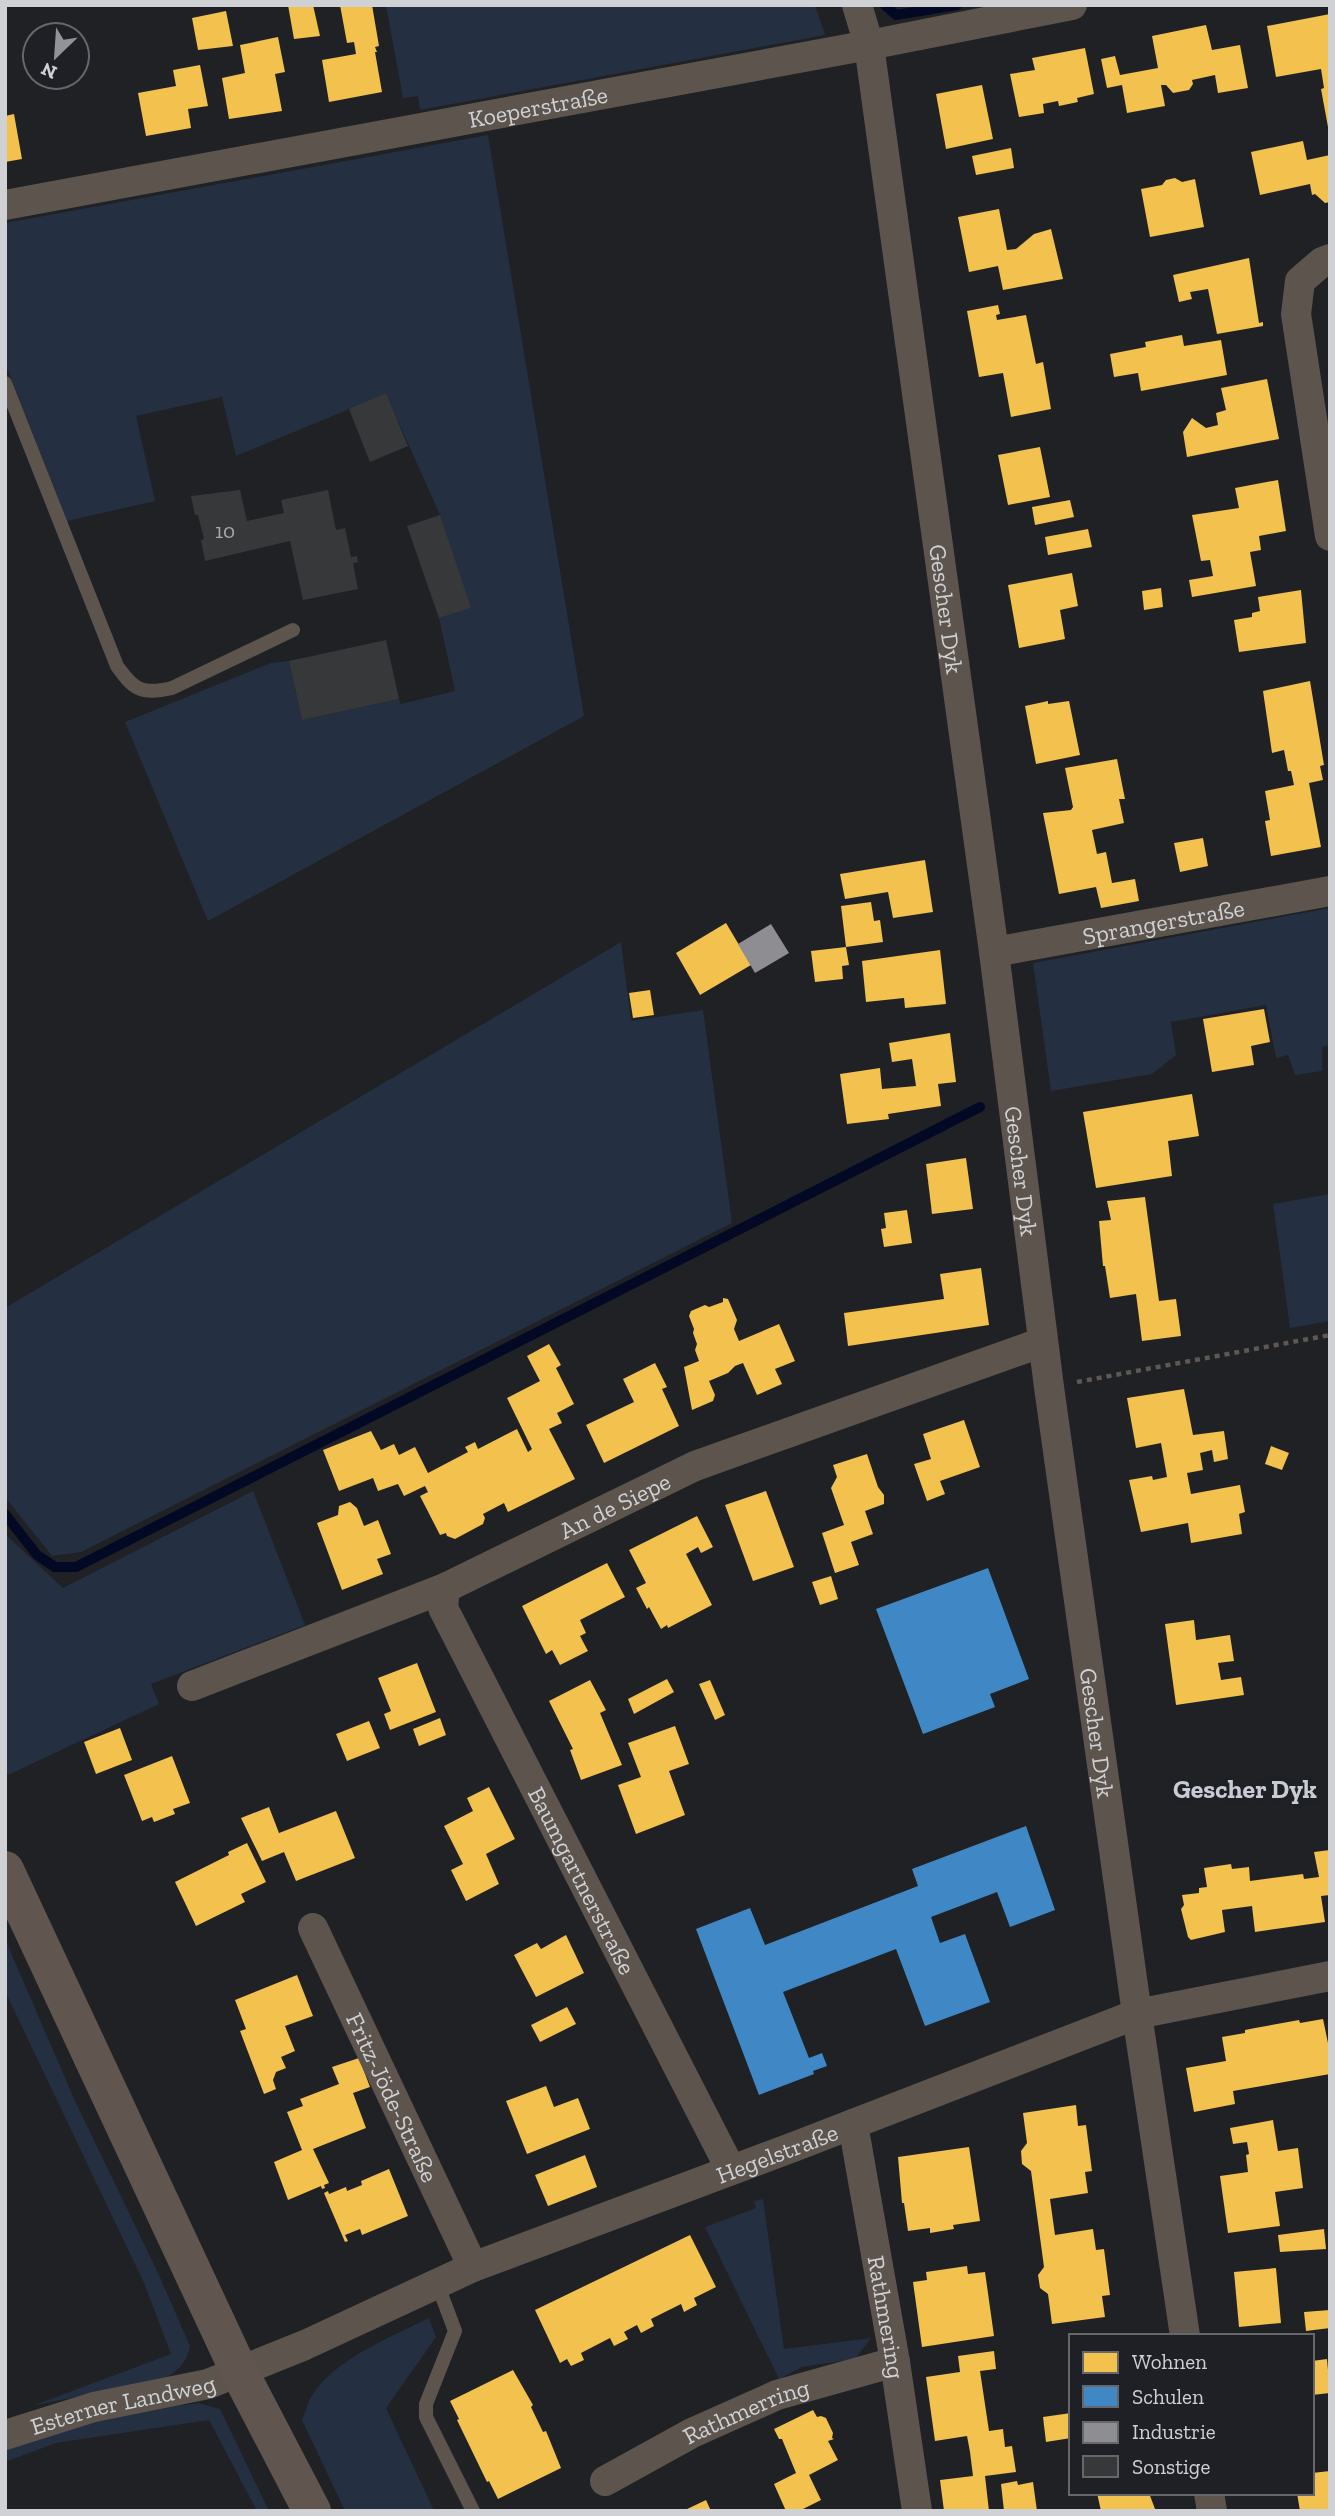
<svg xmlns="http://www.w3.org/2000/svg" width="1335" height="2516" viewBox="0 0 1335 2516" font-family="'Zilla Slab',serif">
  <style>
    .green { fill: #252f42 }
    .homes { fill: #f2c14e }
    .schools { fill: #3f88c5 }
    .industry { fill: #8d8d92 }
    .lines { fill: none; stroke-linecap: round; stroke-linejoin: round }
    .stream { stroke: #030824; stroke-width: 10 }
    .building { fill: #37383a }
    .path { stroke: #5e5854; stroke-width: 4.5; stroke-dasharray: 5 5; stroke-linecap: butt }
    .lane { stroke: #5d544e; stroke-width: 14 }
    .street { stroke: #5d544e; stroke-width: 30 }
    .secondary { stroke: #60564f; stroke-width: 38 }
    .labels { text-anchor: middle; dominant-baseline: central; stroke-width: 7; stroke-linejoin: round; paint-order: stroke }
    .number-label { font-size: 21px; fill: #a9abae }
    .street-label { font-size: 24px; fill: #cfd1d4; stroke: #1e2025 }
    .neighbourhood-label { font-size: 26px; font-weight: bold; fill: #c8ccd3; stroke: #1e2025 }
  </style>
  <rect width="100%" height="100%" fill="#1f2124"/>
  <g class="green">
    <path d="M386 5H815L825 35 420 110 418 96 403 98Z"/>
    <path d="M488 135 584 716 208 921 125 722 271 663 289 661 302 720 399 699 401 704 455 691 439 618 470 608 440 515 386 394 236 456 222 397 136 416 155 501 67 521 5 363V223Z"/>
    <path d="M1330 908V1045L1322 1047V1071L1295 1075 1288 1055 1276 1058 1266 1005 1171 1022 1176 1055 1152 1074 1051 1091 1033 963Z"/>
    <path d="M621 942 631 1021 703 1010 732 1223 81 1552 52 1556 5 1497V1308Z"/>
    <path d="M1330 1194V1321L1290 1328 1273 1204Z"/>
    <path d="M253 1491 305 1625 151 1684 159 1704 8 1775 5 1769V1534L63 1588Z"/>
    <path d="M5 1939 75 2101 158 2273 190 2346C187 2362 179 2369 166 2378L32 2406 171 2354 144 2283 5 1991Z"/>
    <path d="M763 2199 784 2349 871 2338 855 2359 802 2367 779 2379 705 2227 756 2208 754 2201Z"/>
    <path d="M429 2318 436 2337 386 2408 434 2511H345L302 2420C305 2413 307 2405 310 2399 330 2361 393 2336 429 2318Z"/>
    <path d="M199 2403 220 2409 269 2511H257L209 2420 56 2443 5 2462V2447L62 2427 146 2409Z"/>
  </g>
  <g class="homes">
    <path d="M288 5H313L320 36 294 39Z"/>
    <path d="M340 5H372L379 46 375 47 377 52H375L382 92 329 102 322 60 356 54 354 42 347 43Z"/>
    <path d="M226 11 233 46 198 50 192 18Z"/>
    <path d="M1330 14V127H1328L1321 89 1324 88 1321 69 1276 77 1267 26Z"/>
    <path d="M1206 25 1212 50 1240 45 1248 88 1218 93 1215 75 1192 80 1193 84 1189 90 1173 93 1166 85H1161L1165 106 1127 113 1122 85 1107 88 1101 59 1115 56 1120 75 1158 68 1152 36Z"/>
    <path d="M278 37 285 72 275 74 282 111 229 119 222 78 245 73 240 45Z"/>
    <path d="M1085 48 1094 94 1077 98 1078 102 1059 106 1058 101 1043 104 1044 113 1019 117 1010 74 1035 70 1032 58Z"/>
    <path d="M200 65 208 106 188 109 191 128 146 136 138 93 176 86 173 70Z"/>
    <path d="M982 85 993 139 946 149 936 94Z"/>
    <path d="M14 114 22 159 5 162V116Z"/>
    <path d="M1303 141 1307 160 1330 155V202L1325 203 1315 194 1312 195 1310 184 1260 195 1251 152Z"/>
    <path d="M1011 148 1014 168 976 175 972 156Z"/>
    <path d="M1175 178 1182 182 1195 179 1204 227 1150 237 1141 189 1162 185 1166 180Z"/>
    <path d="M999 209 1007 250 1016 249 1034 234 1051 229 1063 279 1003 290 998 266 969 272 958 217Z"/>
    <path d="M1249 258 1259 323 1263 322V326L1217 334 1208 289 1190 292 1192 299 1179 302 1173 275Z"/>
    <path d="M998 305 1000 314 996 315 997 320 1026 315 1036 364 1043 362 1051 409 1011 417 1003 373 979 377 967 311Z"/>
    <path d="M1182 335 1184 346 1221 340 1227 375 1141 391 1138 373 1114 377 1110 354 1146 347 1145 342Z"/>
    <path d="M1267 379 1279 439 1187 457 1183 432 1192 418 1206 428 1218 425 1216 413 1226 410 1221 388Z"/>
    <path d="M1040 447 1050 497 1008 505 998 455Z"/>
    <path d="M1278 480 1286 531 1259 536 1261 550 1250 552 1256 586 1192 597 1189 580 1213 576 1210 560 1201 561 1192 515 1239 508 1235 488Z"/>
    <path d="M1070 500 1074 517 1035 525 1032 507Z"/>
    <path d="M1088 529 1092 547 1048 555 1045 537Z"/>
    <path d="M1072 573 1078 606 1060 610 1065 639 1019 648 1008 585Z"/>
    <path d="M1161 588 1163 607 1144 610 1142 591Z"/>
    <path d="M1301 590 1306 643 1239 652 1234 620 1252 617V613L1260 611 1258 597Z"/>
    <path d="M1310 681 1324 765 1320 766 1323 780 1309 783 1321 847 1271 856 1265 821 1270 820 1265 791 1294 785 1291 771H1288L1284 750 1272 753 1263 691Z"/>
    <path d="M1048 701V704L1069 701 1080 755 1036 764 1025 706Z"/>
    <path d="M1117 759 1125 799H1119L1124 823 1092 830 1097 854 1106 852 1112 883 1135 879 1139 901 1101 908 1096 887 1059 894 1043 813 1071 810 1073 807 1065 768Z"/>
    <path d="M1203 838 1208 866 1180 872 1174 843Z"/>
    <path d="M925 860 933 912 893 918 888 892 845 899 840 874Z"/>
    <path d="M871 902 874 921 880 920 883 942 846 947 841 906Z"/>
    <path d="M726 923 751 965 700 995 676 953Z"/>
    <path d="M846 947 849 965 842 966 843 979 815 982 811 951Z"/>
    <path d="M940 950 946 1004 905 1008 904 998 866 1002 862 961Z"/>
    <path d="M650 990 654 1015 633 1018 629 993Z"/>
    <path d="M1264 1009 1270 1042 1251 1046 1254 1065 1212 1072 1203 1019Z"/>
    <path d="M950 1033 956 1082 938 1084 941 1106 888 1114 889 1119 847 1124 840 1074 880 1068 882 1089 916 1086 912 1059 892 1062 889 1043Z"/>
    <path d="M1192 1094 1199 1136 1168 1141 1172 1176 1096 1188 1083 1112Z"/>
    <path d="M966 1158 973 1209 932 1214 926 1164Z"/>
    <path d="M1145 1197 1159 1301 1176 1299 1181 1336 1142 1341 1136 1294 1110 1298 1105 1266H1103L1099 1221 1111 1220 1107 1201Z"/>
    <path d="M907 1210 912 1243 884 1247 881 1229 886 1228 884 1213Z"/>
    <path d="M981 1268 989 1325 848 1346 844 1313 944 1299 940 1274Z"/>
    <path d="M723 1298 728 1299 737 1320 734 1329 739 1341 779 1324 795 1361 775 1369 782 1384 757 1395 743 1363 735 1366 728 1373 709 1381 715 1395 713 1401 692 1410 684 1367 699 1361 695 1350 697 1344 693 1333 694 1329 689 1316 691 1311 705 1305 709 1307 723 1302Z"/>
    <path d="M549 1344 561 1365 556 1368 574 1404 557 1413 562 1423 549 1429 575 1479 508 1512 504 1503 483 1514 485 1518 483 1524 455 1539 447 1536 446 1533 440 1535 420 1496 428 1492 425 1486 404 1496 398 1484 378 1491 373 1478 339 1491 323 1450 371 1431 381 1450 394 1444 399 1455 415 1447 428 1473 468 1452 465 1447 475 1442 478 1449 517 1429 528 1452 532 1449 507 1398 540 1381 527 1356Z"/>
    <path d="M655 1363 667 1387 662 1389 679 1426 604 1463 586 1425 634 1402 623 1379Z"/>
    <path d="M1184 1389 1193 1435 1224 1431 1228 1459 1214 1462 1212 1450 1200 1453 1203 1470 1187 1473 1191 1494 1240 1485 1245 1512 1239 1514 1242 1534 1191 1543 1188 1523 1141 1532 1129 1480 1152 1476 1153 1480 1167 1477 1161 1443 1136 1448 1127 1398Z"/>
    <path d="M964 1420 980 1467 940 1481 945 1494 927 1501 914 1464 931 1459 923 1434Z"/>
    <path d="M1271 1446 1289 1453 1282 1470 1265 1464Z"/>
    <path d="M867 1454 878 1487 884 1495V1504L865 1511 873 1534 851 1542 859 1565 835 1573 822 1533 844 1525 831 1488 837 1477 833 1465Z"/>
    <path d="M766 1491 794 1567 753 1581 725 1505Z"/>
    <path d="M350 1502 357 1508 364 1526 378 1520 391 1554 377 1559 383 1574 342 1590 317 1523 338 1515 339 1506Z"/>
    <path d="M697 1516 713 1547 701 1553 698 1547 686 1554 712 1605 668 1628 667 1625 661 1629 649 1607 647 1609 636 1588 646 1583 629 1550Z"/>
    <path d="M607 1563 625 1597 580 1620 586 1633 580 1636 588 1651 560 1665 552 1650 546 1654 522 1606Z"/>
    <path d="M831 1576 838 1599 820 1605 812 1582Z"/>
    <path d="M1194 1620 1196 1640 1230 1635 1234 1661 1218 1663 1221 1680 1241 1677 1244 1695 1176 1705 1165 1624Z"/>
    <path d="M417 1663 436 1712 390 1730 384 1714 391 1711 378 1678Z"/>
    <path d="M667 1679 674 1692 634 1714 628 1699Z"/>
    <path d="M590 1680 606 1710 600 1713 622 1765 581 1780 570 1750 573 1749 549 1701Z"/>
    <path d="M710 1680 725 1715 715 1720 699 1684Z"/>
    <path d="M440 1718 446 1735 419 1746 413 1729Z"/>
    <path d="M369 1721 380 1748 347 1761 336 1734Z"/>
    <path d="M675 1726 689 1764 669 1771 685 1815 636 1834 618 1785 641 1777 628 1743Z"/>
    <path d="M120 1728 132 1760 96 1774 84 1742Z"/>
    <path d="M172 1756 190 1803 173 1809 175 1814 154 1822 152 1817 142 1821 124 1775Z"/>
    <path d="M489 1787 515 1839 486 1854 499 1884 466 1901 451 1870 463 1864 444 1826 473 1811 467 1798Z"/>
    <path d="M269 1807 279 1833 336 1811 355 1858 296 1881 284 1852 262 1861 241 1818Z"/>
    <path d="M247 1843 266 1882 241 1894 245 1902 196 1926 175 1882 229 1855 228 1852Z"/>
    <path d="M1330 1850V1895L1321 1896 1325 1922 1255 1932 1252 1906 1222 1910 1225 1932 1191 1940 1188 1937 1181 1909 1184 1905 1182 1895 1199 1893V1888L1207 1887 1204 1868 1231 1864 1232 1869 1249 1867 1250 1881 1303 1874 1304 1879 1319 1877 1314 1852Z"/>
    <path d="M566 1935 584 1973 536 1997 514 1955 537 1943 541 1949Z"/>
    <path d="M297 1975 313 2016 285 2026 295 2051 281 2057 286 2068 276 2072 273 2080 276 2089 264 2094 240 2031 246 2029 235 2000Z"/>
    <path d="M567 2007 576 2024 540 2042 531 2025Z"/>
    <path d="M1323 2019 1328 2043H1330V2074L1233 2091 1235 2104 1194 2112 1186 2068 1226 2061 1222 2037 1245 2033V2030L1255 2028 1299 2020 1300 2023Z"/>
    <path d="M359 2058 370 2087 353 2093 366 2128 313 2149 329 2183 324 2185 325 2188 322 2189 321 2186 288 2200 274 2162 302 2150 287 2112 303 2106 300 2099 339 2084 332 2067Z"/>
    <path d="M546 2086 554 2107 578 2098 590 2129 527 2154 506 2101Z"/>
    <path d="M1076 2105 1078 2126 1086 2125 1092 2171 1085 2172 1088 2193 1050 2199 1055 2235 1093 2229 1096 2250 1104 2249 1110 2295 1102 2296 1105 2317 1052 2324 1048 2294 1040 2288 1038 2275 1044 2267 1031 2171 1022 2164 1021 2151 1027 2143 1023 2113Z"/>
    <path d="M1273 2120 1278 2151 1298 2148 1303 2188 1275 2192 1280 2226 1228 2233 1220 2176 1248 2172 1246 2155 1249 2154 1247 2142 1233 2144 1230 2128Z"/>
    <path d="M969 2147 980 2221 953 2225 954 2229 930 2233V2228L908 2231 904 2203H902L898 2157Z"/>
    <path d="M585 2155 597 2187 548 2206 535 2175Z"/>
    <path d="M389 2169 408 2216 362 2235 360 2229 345 2235 348 2241 345 2242 324 2193 328 2191 329 2194 346 2187 347 2191 362 2185 361 2181Z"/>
    <path d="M1324 2229 1326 2249 1280 2252 1278 2235Z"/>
    <path d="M690 2235 716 2287 694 2298 697 2305 684 2312 681 2304 651 2319 654 2326 641 2333 637 2325 624 2332 628 2339 614 2346 610 2338 581 2353 584 2360 571 2366 567 2359 560 2363 535 2310Z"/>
    <path d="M967 2266 968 2274 985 2272 994 2336 922 2347 913 2282 927 2280 926 2272Z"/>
    <path d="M1276 2268 1281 2323 1239 2327 1234 2272Z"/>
    <path d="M1330 2310V2328L1306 2331 1304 2312Z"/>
    <path d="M994 2351 996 2369 980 2371 989 2431 1003 2429 1005 2447 1012 2446 1016 2472 985 2476 989 2511H944L940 2480 973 2476 970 2452 967 2436 935 2441 926 2377 960 2372 958 2356Z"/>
    <path d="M1327 2359 1330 2393 1312 2395V2361Z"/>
    <path d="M513 2370 533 2405 531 2407 543 2432 546 2431 561 2468 498 2499 489 2481 487 2482 457 2420 459 2419 450 2401Z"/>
    <path d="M813 2410 817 2417 821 2416 826 2418 833 2433 832 2438 834 2439 828 2441 838 2460 809 2475 821 2500 799 2511H786L774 2484 796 2473 782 2439H779L774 2429Z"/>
    <path d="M1071 2413V2438L1046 2442 1043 2417Z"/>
    <path d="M1330 2471V2511H1300L1297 2493H1312V2473Z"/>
    <path d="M1017 2481 1018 2485 1033 2482 1037 2511H1004L1001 2484Z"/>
    <path d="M1097 2493H1149L1155 2509 1101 2511Z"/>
    <path d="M706 2500 711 2511H683Z"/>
  </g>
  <g class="schools">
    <path d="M988 1568 1029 1679 990 1694 995 1707 923 1734 876 1609Z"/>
    <path d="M1026 1826 1055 1910 1010 1927 997 1892 931 1917 940 1943 965 1934 990 2002 925 2026 896 1949 783 1992 809 2058 822 2053 827 2066 813 2071 814 2074 759 2095 696 1929 750 1908 765 1945 918 1886 912 1869Z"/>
  </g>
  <path class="industry" d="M771 924 789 953 755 973 738 944Z"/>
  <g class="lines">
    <g class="stream">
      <path d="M885 5 896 15 957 5"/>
      <path d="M5 1514 37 1555 55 1567H76L980 1107"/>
    </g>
  </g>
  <g class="building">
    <path d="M386 393 408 446 370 462 349 409Z"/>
    <path d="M240 490 247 521 284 513 281 500 328 490 336 530 345 528 351 557 357 556 358 562 353 563 358 589 303 600 290 541 205 561 201 540 204 539 198 515H195L191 496Z"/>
    <path d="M440 515 471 608 439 618 407 526Z"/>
    <path d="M386 640 399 699 302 720 289 661Z"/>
  </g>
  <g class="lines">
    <path class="path" d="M1077 1382 1330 1335"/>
    <g class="lane">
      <path d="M5 383 117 666C134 690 142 695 172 688L293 630"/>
      <path d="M437 2283 455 2331 426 2404V2417L473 2511"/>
    </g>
    <g class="street">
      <path id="s1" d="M857 5 869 45 994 952 1049 1387 1137 2014 1185 2336"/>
      <path id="s2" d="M5 205 869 45 1072 5"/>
      <path d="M1330 259 1322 262 1300 281 1296 314 1330 536"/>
      <path id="s3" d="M994 952 1330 891"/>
      <path id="s4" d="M445 1588 443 1608 731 2170"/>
      <path id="s5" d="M192 1686 445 1588 695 1466 1043 1342"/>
      <path id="s6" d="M313 1928 473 2267"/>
      <path id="s7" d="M853 2124 895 2362 917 2511"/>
      <path id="s8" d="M5 2435 94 2407 208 2384 305 2345 473 2267 796 2146 1137 2014 1330 1976"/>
      <path id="s9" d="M605 2481 692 2433 777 2395 895 2362"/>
      <path d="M1209 2493 1212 2511"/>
    </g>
    <path class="secondary" d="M5 1870 239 2371 312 2511"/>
  </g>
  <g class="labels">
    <g class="number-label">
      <text x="225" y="530">10</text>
    </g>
    <g class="street-label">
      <text stroke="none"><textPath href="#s2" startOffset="542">Koeperstraße</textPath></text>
      <text stroke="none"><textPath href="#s1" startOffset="611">Gescher Dyk</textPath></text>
      <text stroke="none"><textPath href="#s3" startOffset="172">Sprangerstraße</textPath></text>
      <text stroke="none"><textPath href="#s1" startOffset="1178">Gescher Dyk</textPath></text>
      <text stroke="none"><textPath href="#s5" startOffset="460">An de Siepe</textPath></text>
      <text stroke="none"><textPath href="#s1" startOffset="1745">Gescher Dyk</textPath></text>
      <text stroke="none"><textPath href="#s4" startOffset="326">Baumgartnerstraße</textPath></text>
      <text stroke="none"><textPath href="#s6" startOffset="187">Fritz-Jöde-Straße</textPath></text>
      <text stroke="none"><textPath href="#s8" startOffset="824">Hegelstraße</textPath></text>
      <text stroke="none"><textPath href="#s7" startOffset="196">Rathmering</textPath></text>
      <text stroke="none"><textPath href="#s8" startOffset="122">Esterner Landweg</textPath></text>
      <text stroke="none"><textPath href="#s9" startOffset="158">Rathmerring</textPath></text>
    </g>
    <g class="neighbourhood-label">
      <text x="1245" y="1789">Gescher Dyk</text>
    </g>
  </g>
  <rect width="1335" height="2516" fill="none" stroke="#cfd1d4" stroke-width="14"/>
  <rect x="1069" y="2334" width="245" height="161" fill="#1e2025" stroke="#65676b" stroke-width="2"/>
  <rect x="1083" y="2352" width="35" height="21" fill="#f2c14e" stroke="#65676b" stroke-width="2"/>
  <text x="1132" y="2369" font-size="21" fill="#cfd1d4">Wohnen</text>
  <rect x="1083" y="2386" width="35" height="21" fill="#3f88c5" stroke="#65676b" stroke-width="2"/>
  <text x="1132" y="2404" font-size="21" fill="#cfd1d4">Schulen</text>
  <rect x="1083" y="2422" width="35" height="21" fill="#8d8d92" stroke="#65676b" stroke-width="2"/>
  <text x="1132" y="2439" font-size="21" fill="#cfd1d4">Industrie</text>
  <rect x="1083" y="2456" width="35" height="21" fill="#37383a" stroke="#65676b" stroke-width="2"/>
  <text x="1132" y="2474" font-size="21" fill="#cfd1d4">Sonstige</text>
  <g transform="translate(56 56) rotate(205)"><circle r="33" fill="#1e2025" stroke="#65676b" stroke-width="2"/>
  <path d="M0-5L12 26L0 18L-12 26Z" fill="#919396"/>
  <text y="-10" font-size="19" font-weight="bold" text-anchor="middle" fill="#cfd1d4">N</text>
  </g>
</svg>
